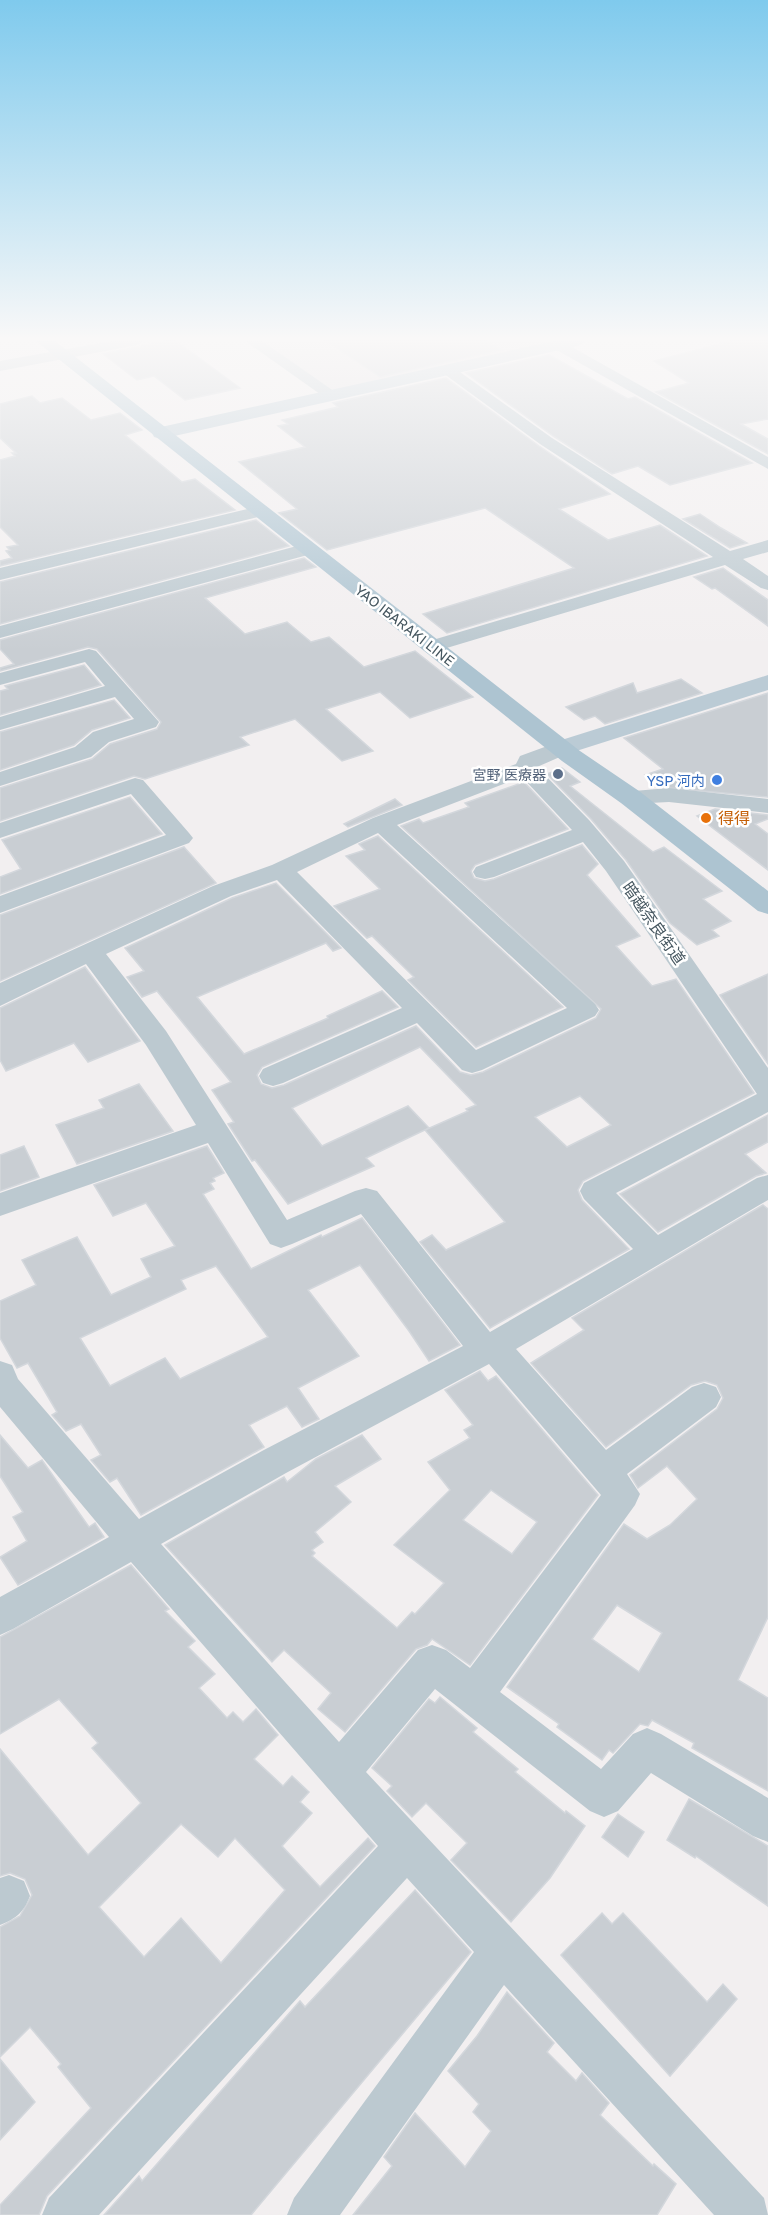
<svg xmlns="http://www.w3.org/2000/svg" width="768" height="2215" viewBox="0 0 768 2215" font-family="'Golos Text','Noto Sans JP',sans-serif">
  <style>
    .education { fill: #e3e0e2 }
    .building { fill: #c9ced3; stroke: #d3d7dc; stroke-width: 1.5; fill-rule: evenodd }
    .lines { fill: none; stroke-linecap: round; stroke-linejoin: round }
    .street { fill: #bcc9d0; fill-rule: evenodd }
    .secondary { fill: #bbcbd5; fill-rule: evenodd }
    .primary { fill: #adc4d1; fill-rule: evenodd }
    .service-dot { fill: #5c6f8a; stroke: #fff; stroke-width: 2 }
    .shop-dot { fill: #3f7fe0; stroke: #fff; stroke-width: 2 }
    .food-dot { fill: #e8710a; stroke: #fff; stroke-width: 2 }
    .labels { text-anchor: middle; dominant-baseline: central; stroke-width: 5; stroke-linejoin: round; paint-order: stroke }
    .far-street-label { font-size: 14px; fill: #45565f; stroke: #fff }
    .far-service-label { font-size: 14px; fill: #4e5e75; stroke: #fff; text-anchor: end }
    .far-shop-label { font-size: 14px; fill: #366cbe; stroke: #fff; text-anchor: end }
    .food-label { font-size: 16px; fill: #c56008; stroke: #fff; text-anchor: start }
    .street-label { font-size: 16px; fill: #45565f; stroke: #fff }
  </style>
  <rect width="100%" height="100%" fill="#f2eff0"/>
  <path class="education" d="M258 341H565L340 391 331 389Z"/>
  <g class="building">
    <path d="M165 341H176L240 388 185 400 154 376 137 380 103 354Z"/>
    <path d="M326 341H487L502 350 380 377Z"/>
    <path d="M731 341H768V419L741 424 768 439V454L656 392 689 383 654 361Z"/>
    <path d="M549 355 628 399 635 397 752 463 670 485 638 466 612 474 553 436 466 373Z"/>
    <path d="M446 378 539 446 610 494 559 509 608 540 660 525 707 556 447 633 423 614 574 568 485 508 327 550 279 513 297 509 239 462 305 447 278 426 288 424 282 420 338 407 333 403Z"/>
    <path d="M32 396 40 403 62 398 91 420 120 413 142 430 125 435 182 482 195 479 235 510 0 566V561L12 558 6 551 10 550 7 547 18 545 0 527V460L15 456 12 453H16L0 438V404Z"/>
    <path d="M700 514 721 528 747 543 730 548 683 519Z"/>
    <path d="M256 520 289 546 0 624V582Z"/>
    <path d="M304 558 316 567 205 598 245 634 287 622 311 642 329 637 364 667 415 651 473 697 410 718 380 692 326 709 373 751 342 761 295 719 240 737 249 745 145 779 134 776 0 821V788L92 759 110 744 157 729 161 722 97 649 88 647 0 671V668L14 664 0 649V640Z"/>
    <path d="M723 568 768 600V626L715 588 712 589 694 577Z"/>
    <path d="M84 665 101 685 0 715V691L8 689 5 686Z"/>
    <path d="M681 679 702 693 605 724 595 716 584 720 566 707 633 683 637 693Z"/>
    <path d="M768 693V797L659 787 645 775 663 769 624 738Z"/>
    <path d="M114 700 130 718 92 730 74 745 0 770V732Z"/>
    <path d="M562 768 580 782 570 786 653 852 664 847 722 891 703 899 731 921 712 930 719 936 697 945 670 923 626 860 591 819 547 774Z"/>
    <path d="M524 782 568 829 475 865 471 871 474 878 485 881 494 879 582 845 598 864 587 875 640 936 616 946 652 986 676 979 754 1093 583 1181 578 1190 582 1200 629 1249 490 1328 420 1242 432 1235 446 1250 505 1222 425 1130 468 1111 466 1109 476 1105 420 1047 292 1108 322 1146 408 1106 429 1128 366 1158 374 1166 288 1204 255 1160 252 1161 228 1124 234 1122 212 1090 231 1082 157 991 142 997 127 977 144 971 125 948 232 898 276 883 341 948 333 951 326 943 197 997 244 1054 328 1018 327 1016 382 991 398 1007 262 1067 257 1075 261 1084 272 1088 284 1085 416 1026 460 1072 471 1075 483 1072 596 1018 601 1009 401 826 419 819 423 823 469 807 465 803ZM580 1096 611 1125 567 1147 535 1117Z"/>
    <path d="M130 797 162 834 0 894V877L21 869 2 840Z"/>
    <path d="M395 799 402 805 348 827 344 824Z"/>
    <path d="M715 809 768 815V819L755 824 768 834V870L697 816Z"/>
    <path d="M378 836 563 1007 476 1047 408 980 414 977 372 936 367 938 334 906 380 889 346 856 365 850 359 844Z"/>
    <path d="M184 847 216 883 0 981V915Z"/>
    <path d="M85 967 140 1041 88 1062 74 1043 6 1071 0 1060V1008Z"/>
    <path d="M768 974V1064L720 995Z"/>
    <path d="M139 1084 173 1131 77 1164 56 1125 104 1108 99 1100Z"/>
    <path d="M768 1115V1142L745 1154 766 1173 756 1176 658 1232 620 1194Z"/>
    <path d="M24 1146 39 1177 0 1191V1155Z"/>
    <path d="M207 1146 224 1173 213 1178 215 1181 210 1183 214 1189 203 1194 251 1269 321 1235 322 1237 362 1218 460 1345 429 1361 409 1331 360 1265 308 1290 359 1356 298 1388 319 1419 302 1427 287 1406 249 1425 264 1447 141 1515 117 1478 110 1482 91 1460 101 1455 81 1424 66 1431 52 1415 57 1412 28 1363 17 1368 0 1338V1301L36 1285 22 1260 77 1237 111 1295 151 1277 141 1259 175 1246 146 1203 113 1216 94 1185ZM216 1266 268 1337 180 1379 165 1358 110 1386 80 1338 186 1289 181 1280Z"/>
    <path d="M763 1205 768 1209V1617L738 1680 768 1698V1791L692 1748 694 1743 652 1720 648 1726 640 1724 613 1753 609 1750 602 1760 557 1727 559 1724 507 1687 624 1524 647 1539 670 1525 697 1499 667 1466 638 1488 630 1475 717 1409 723 1398 717 1385 705 1381 691 1385 606 1447 531 1363 584 1330 572 1318ZM617 1605 662 1633 639 1672 592 1639Z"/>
    <path d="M480 1371 488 1381 496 1376 598 1495 470 1665 432 1639 427 1645 416 1649 345 1732 318 1709 331 1693 284 1650 272 1662 165 1545 284 1477 287 1482 316 1459 362 1435 381 1459 335 1486 351 1502 315 1532 323 1542 312 1550 315 1553 312 1556 397 1628 412 1612 415 1614 444 1583 394 1545 450 1490 428 1462 470 1438 464 1430 473 1425 445 1390ZM491 1490 537 1522 512 1554 463 1520Z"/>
    <path d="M0 1435 28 1468 42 1460 89 1527 95 1523 104 1537 18 1585 0 1557 27 1541 13 1517 23 1512 0 1476Z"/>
    <path d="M131 1565 169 1609 165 1611 195 1641 188 1647 215 1674 199 1688 227 1718 233 1712 243 1722 256 1709 278 1735 254 1759 283 1786 292 1776 309 1792 300 1802 312 1813 282 1846 320 1887 368 1838 375 1846 47 2196 39 2215H0V2205L91 2108 58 2067 61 2064 30 2027 0 2057V1927L20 1916 32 1895 25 1879 10 1873 0 1876V1749L88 1855 141 1803 92 1748 98 1743 59 1699 0 1734V1637ZM181 1824 218 1857 235 1838 285 1890 221 1963 181 1918 144 1957 99 1907Z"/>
    <path d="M440 1697 477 1728 473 1732 518 1769 515 1772 565 1813 566 1811 585 1826 550 1878 511 1922 451 1860 467 1843 426 1803 412 1817 387 1791 392 1786 372 1768 429 1699 435 1703Z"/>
    <path d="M689 1799 768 1846V1906L696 1856 695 1858 667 1840Z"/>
    <path d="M618 1814 644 1832 628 1857 602 1837Z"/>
    <path d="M415 1890 471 1952 251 2215H104L139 2176 142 2181 300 2001 305 2007Z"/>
    <path d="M602 1913 612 1924 623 1913 707 2002 723 1984 737 1999 670 2076 561 1955Z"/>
    <path d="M507 1992 554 2043 547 2052 576 2081 582 2073 609 2103 600 2115 653 2166 654 2164 676 2184 657 2215H353L392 2166 384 2157 415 2113 465 2167 491 2131 473 2112 479 2104 448 2071 477 2036Z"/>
    <path d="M0 2059 35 2102 0 2140Z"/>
  </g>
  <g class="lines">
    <g class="street">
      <path d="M112 341H144L137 345 0 371V361Z"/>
      <path d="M245 341H262L341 396 339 399H327Z"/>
      <path d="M553 342H563L768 457V469L553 348 551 345Z"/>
      <path d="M448 365 453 367 552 438 730 551 768 540V552L743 559 768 576V590L761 588 725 565 440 650H426L423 646 426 642 713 557 540 444 443 373 440 370 443 367Z"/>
      <path d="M260 506 266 507 269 511 266 515 0 580V568Z"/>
      <path d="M308 543 315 545 317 549 315 553 0 638V626Z"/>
      <path d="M89 649 96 651 159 722 156 727 109 742 91 757 0 786V772L75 747 93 732 134 719 115 697 0 730V717L105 686 85 662 0 685V673Z"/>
      <path d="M561 741 569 743 572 748 569 753 537 767 589 820 624 861 768 1068V1112L616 1193 658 1235 757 1178 768 1175V1200L516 1349 606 1450 692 1387 704 1383 716 1387 721 1397 716 1407 627 1474 640 1494 635 1505 500 1692 601 1769 633 1734 647 1728 661 1734 768 1798V1842L753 1836 651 1773 618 1811 604 1817 590 1811 435 1689 366 1772 764 2198 768 2215H714L504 1985 340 2215H287L294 2198 474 1952 407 1878 99 2215H42L49 2198 378 1846 131 1562 13 1629 0 1635V1597L109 1537 0 1407V1361L12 1365 18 1379 139 1519 262 1451 463 1346 361 1214 292 1244 281 1248 270 1244 208 1143 0 1216V1193L196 1125 146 1045 86 964 0 1006V983L213 886 272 865 373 818 516 764 520 756ZM522 777 572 830 476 867 473 872 476 877 485 879 494 877 583 842 606 871 757 1094 584 1183 580 1191 584 1199 633 1249 490 1332 377 1191 366 1188 355 1191 287 1220 166 1031 106 954 231 896 277 880 402 1008 263 1069 259 1076 263 1083 273 1086 283 1083 417 1023 462 1070 472 1073 482 1070 595 1016 599 1010 595 1004 397 825ZM378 833 567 1008 476 1050 297 872ZM489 1364 601 1495 470 1668 446 1650 432 1645 418 1650 339 1742 161 1544 286 1473Z"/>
      <path d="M135 778 143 780 189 833 193 838 189 843 0 913V896L166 835 131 794 0 838V823Z"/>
      <path d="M669 788 768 799V813L669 802 630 804 622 802 619 797 622 792Z"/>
      <path d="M9 1875 24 1881 30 1896C23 1913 17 1918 0 1925V1878Z"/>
    </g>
    <g class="secondary">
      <path d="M554 341H586L578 346 161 439 154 437 152 433 154 429 161 427Z"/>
      <path d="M768 675V690L570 753 561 756 552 753 548 748 552 743Z"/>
    </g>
    <path class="primary" d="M36 341H55L580 751 639 791 768 891V914L758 911 621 803 562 761Z"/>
  </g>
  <linearGradient id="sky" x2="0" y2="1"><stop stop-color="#7fcaed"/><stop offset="0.52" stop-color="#f9f8f8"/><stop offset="1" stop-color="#f9f8f8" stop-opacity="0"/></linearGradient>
  <rect width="768" height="651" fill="url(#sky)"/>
  <circle class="service-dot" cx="558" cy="774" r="6"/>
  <circle class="shop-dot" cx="717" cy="780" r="6"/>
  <circle class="food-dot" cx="706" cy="818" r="6"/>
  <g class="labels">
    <g class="far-street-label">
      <text transform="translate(405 625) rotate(38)">YAO IBARAKI LINE</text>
    </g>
    <g class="far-service-label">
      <text x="546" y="774">宮野 医療器</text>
    </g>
    <g class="far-shop-label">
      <text x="705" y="780">YSP 河内</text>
    </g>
    <g class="food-label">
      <text x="718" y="818">得得</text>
    </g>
    <g class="street-label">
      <text transform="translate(654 923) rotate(55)">暗越奈良街道</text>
    </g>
  </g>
</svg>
